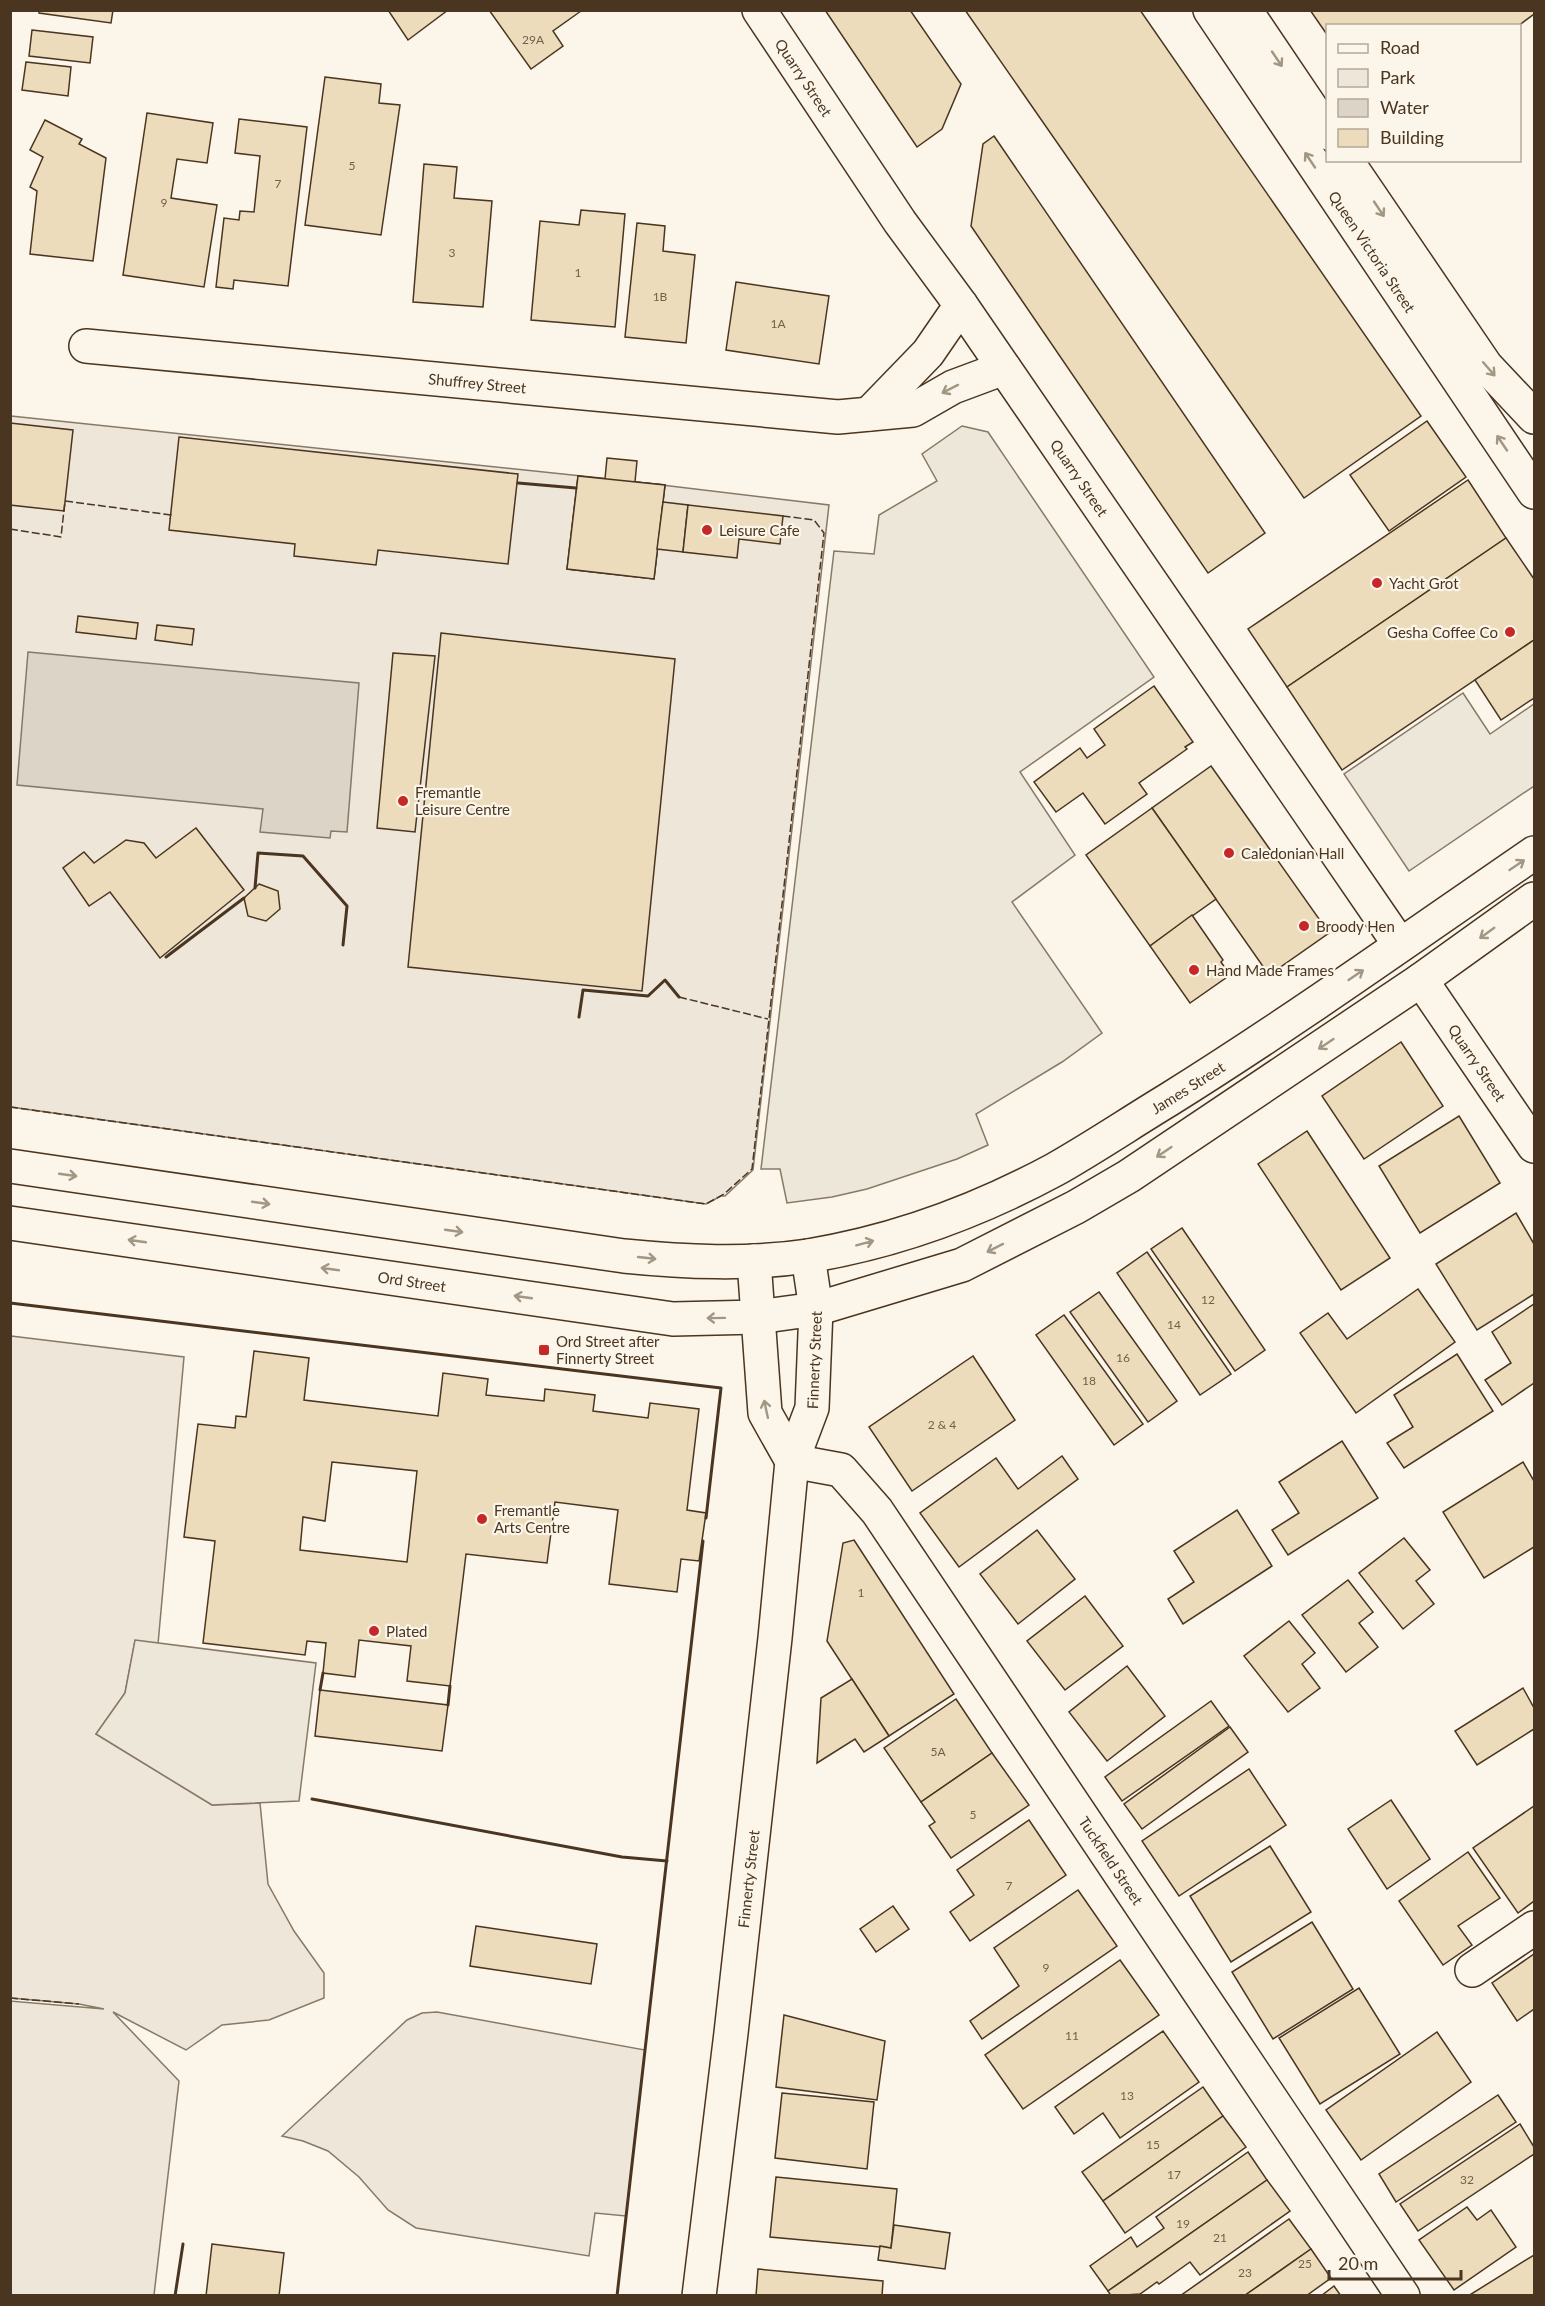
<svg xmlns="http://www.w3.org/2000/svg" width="1545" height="2306" viewBox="0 0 1545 2306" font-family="Lato,sans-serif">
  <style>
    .green { fill: #ede6d9; stroke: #887966; stroke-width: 1.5 }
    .parking { fill: #ede7d9; stroke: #887966; stroke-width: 1.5 }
    .water { fill: #dcd4c6; stroke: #887966; stroke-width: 1.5 }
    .building { fill: #ecdcbc; stroke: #4a3520; stroke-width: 1.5; fill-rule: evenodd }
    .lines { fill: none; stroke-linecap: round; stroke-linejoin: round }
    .minor-casing { stroke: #4a3520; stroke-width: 36 }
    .tertiary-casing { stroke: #4a3520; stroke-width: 36 }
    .secondary-casing { stroke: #4a3520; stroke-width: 36 }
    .minor { stroke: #fbf6e9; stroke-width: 33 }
    .tertiary { stroke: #fbf6e9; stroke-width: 33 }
    .secondary { stroke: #fbf6e9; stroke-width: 33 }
    .fence { stroke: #4a3520; stroke-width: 1.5; stroke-dasharray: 8 3; stroke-linecap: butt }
    .wall { stroke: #4a3520; stroke-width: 3 }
    .oneway { stroke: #a29684 }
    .poi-dot { fill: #c62828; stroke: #fbf6e9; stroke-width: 2 }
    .labels { text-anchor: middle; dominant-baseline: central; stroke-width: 4.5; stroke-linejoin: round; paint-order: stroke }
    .number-label { font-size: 12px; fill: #725f47 }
    .street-label { font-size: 15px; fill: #4a3520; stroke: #fbf6e9 }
    .poi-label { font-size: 15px; fill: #4a3520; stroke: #fbf6e9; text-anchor: start }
  </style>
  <rect width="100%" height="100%" fill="#fbf6e9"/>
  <g class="green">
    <path d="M11 416 620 480 829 505 753 1170 725 1196H721L706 1204 11 1107Z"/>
    <path d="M11 1336 184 1357 158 1644 135 1641 125 1693 96 1734 212 1805 260 1803 268 1884 294 1931 324 1973V1998L269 2020 222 2025 186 2050 113 2012 179 2081 154 2295H11L10 2001 104 2009 79 2004 11 1998Z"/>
    <path d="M437 2012 645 2050 626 2216 595 2213 589 2256 416 2228 388 2210 359 2177 328 2151 303 2141 282 2136 407 2020 422 2013Z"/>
  </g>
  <g class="parking">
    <path d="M962 426 988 432 1154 677 1020 772 1075 855 1012 902 1102 1033 1062 1062 976 1114 988 1145 957 1159 867 1189 832 1197 787 1203 780 1169H761L834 551 874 554 879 515 937 481 922 454Z"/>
    <path d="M1463 693 1490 734 1534 704V786L1409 871 1344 774Z"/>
    <path d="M135 1640 316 1663 299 1801 212 1805 96 1734 125 1693Z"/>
  </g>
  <path class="water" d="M28 652 359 683 347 832 331 831 330 838 260 832 263 809 17 785Z"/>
  <g class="building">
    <path d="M39 10H113L111 23 39 13Z"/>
    <path d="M388 10H448L408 40Z"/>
    <path d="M489 10H580L581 11 553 31 563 46 531 69Z"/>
    <path d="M825 10H910L961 84 942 129 917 147Z"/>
    <path d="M965 10H1140L1421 416 1304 498Z"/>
    <path d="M1310 10H1534V14L1518 26H1328V36Z"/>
    <path d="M32 30 93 37 90 63 29 56Z"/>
    <path d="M26 62 71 67 68 96 22 90Z"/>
    <path d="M325 77 381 84 379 103 400 105 381 235 305 225Z"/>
    <path d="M147 113 213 123 207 163 177 159 171 198 217 205 204 287 123 275Z"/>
    <path d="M239 119 307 127 288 286 234 280 233 289 216 287 224 218 239 220 240 211 254 212 260 156 235 153Z"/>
    <path d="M45 120 82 139 79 144 106 158 93 261 30 254 37 191 30 187 43 157 30 150Z"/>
    <path d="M994 136 1265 533 1208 573 971 226 983 144Z"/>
    <path d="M424 164 457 167 454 198 492 201 483 307 413 302Z"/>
    <path d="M581 210 625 214 615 327 531 320 540 221 579 225Z"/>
    <path d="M637 223 665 226 663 251 695 255 686 343 625 337Z"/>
    <path d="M736 282 829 296 819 364 726 350Z"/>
    <path d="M1427 421 1466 477 1389 531 1350 475Z"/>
    <path d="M10 423 73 430 64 511 10 505Z"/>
    <path d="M179 437 518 474 508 564 378 550 376 565 294 556 295 544 169 530Z"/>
    <path d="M607 458 637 461 635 482 665 485 654 579 567 569 578 476 605 479Z"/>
    <path d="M578 476 665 485 654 579 567 569Z"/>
    <path d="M1468 480 1506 538 1287 687 1248 629Z"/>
    <path d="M663 502 688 505 683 552 657 549Z"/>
    <path d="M688 505 783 516 780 544 739 539 737 558 683 552Z"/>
    <path d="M1506 538 1534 579V640L1342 770 1287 687Z"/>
    <path d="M78 616 138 623 136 639 76 632Z"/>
    <path d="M157 625 194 629 192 645 155 640Z"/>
    <path d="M441 633 675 659 642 991 408 967Z"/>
    <path d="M1534 640V698L1501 720 1475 680Z"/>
    <path d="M393 653 435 656 415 832 377 828Z"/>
    <path d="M1154 686 1193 742 1185 747 1187 749 1139 783 1147 794 1105 824 1083 793 1056 812 1034 782 1080 748 1087 758 1105 745 1094 729Z"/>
    <path d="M1211 766 1329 933 1269 975 1152 808Z"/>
    <path d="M1152 808 1216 899 1150 946 1086 855Z"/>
    <path d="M196 828 244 890 160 958 110 892 89 906 63 868 84 852 94 863 126 840 144 843 156 858Z"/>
    <path d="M259 884 278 891 280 909 266 921 248 916 244 898Z"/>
    <path d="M1192 915 1223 960 1221 962 1230 975 1190 1003 1150 946Z"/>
    <path d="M1401 1042 1443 1106 1364 1159 1322 1096Z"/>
    <path d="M1459 1116 1500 1183 1420 1233 1379 1166Z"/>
    <path d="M1307 1131 1390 1258 1341 1290 1258 1164Z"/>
    <path d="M1516 1213 1534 1244V1294L1477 1330 1436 1264Z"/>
    <path d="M1182 1228 1265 1350 1235 1371 1151 1249Z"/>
    <path d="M1147 1252 1231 1374 1200 1395 1117 1273Z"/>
    <path d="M1418 1289 1455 1342 1356 1413 1300 1333 1328 1313 1347 1339Z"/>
    <path d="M1099 1292 1177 1401 1148 1422 1070 1312Z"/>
    <path d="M1534 1304V1383L1502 1405 1485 1380 1511 1363 1492 1332Z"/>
    <path d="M1064 1315 1143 1424 1114 1445 1036 1335Z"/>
    <path d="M254 1351 309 1358 304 1400 438 1416 443 1373 488 1379 486 1395 544 1401 545 1389 595 1395 593 1411 648 1418 650 1403 699 1409 687 1510 706 1513 699 1561 681 1559 677 1592 609 1584 618 1510 555 1502 547 1563 466 1554 450 1686 407 1681 411 1646 359 1640 355 1677 323 1673 326 1643 307 1641 305 1655 203 1643 215 1541 184 1537 198 1424 235 1428 236 1416 246 1417ZM332 1462 417 1471 407 1562 300 1550 303 1517 325 1521Z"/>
    <path d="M1457 1354 1493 1411 1404 1468 1387 1443 1413 1427 1394 1395Z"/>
    <path d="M973 1356 1015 1420 912 1491 869 1427Z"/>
    <path d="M1342 1441 1378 1498 1288 1555 1272 1530 1299 1513 1279 1482Z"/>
    <path d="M1062 1456 1078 1479 959 1567 920 1513 996 1458 1018 1489Z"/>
    <path d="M1523 1462 1534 1481V1547L1484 1578 1443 1512Z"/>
    <path d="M1237 1510 1272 1566 1183 1624 1168 1599 1194 1582 1174 1551Z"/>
    <path d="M1037 1530 1075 1579 1018 1624 980 1574Z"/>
    <path d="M1404 1538 1430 1570 1416 1581 1434 1604 1403 1629 1359 1573Z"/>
    <path d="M854 1540 954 1694 889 1736 827 1641 843 1543Z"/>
    <path d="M1348 1580 1373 1612 1359 1623 1378 1647 1346 1672 1302 1615Z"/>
    <path d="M1085 1596 1123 1646 1065 1690 1027 1641Z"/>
    <path d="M1289 1621 1315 1653 1302 1664 1320 1688 1288 1712 1244 1656Z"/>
    <path d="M1127 1666 1165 1716 1107 1761 1069 1712Z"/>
    <path d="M852 1679 889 1736 864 1752 855 1739 817 1763 821 1698Z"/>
    <path d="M1523 1688 1534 1708V1729L1477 1765 1455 1731Z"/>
    <path d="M320 1690 448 1705 442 1751 315 1736Z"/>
    <path d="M956 1699 992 1753 921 1802 884 1748Z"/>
    <path d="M1211 1701 1229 1726 1122 1801 1105 1777Z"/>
    <path d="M1230 1727 1248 1752 1142 1829 1124 1804Z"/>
    <path d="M992 1753 1029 1805 951 1858 929 1826 935 1822 921 1802Z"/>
    <path d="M1249 1769 1286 1825 1179 1896 1142 1841Z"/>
    <path d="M1391 1800 1430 1859 1387 1889 1348 1829Z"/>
    <path d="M1534 1806V1901L1518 1913 1473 1848Z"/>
    <path d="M1029 1820 1066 1875 970 1941 950 1912 974 1895 957 1870Z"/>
    <path d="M1270 1846 1311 1912 1231 1962 1190 1896Z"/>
    <path d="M1468 1852 1500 1898 1458 1926 1472 1945 1443 1965 1399 1901Z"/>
    <path d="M1078 1890 1117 1946 982 2039 970 2021 1019 1986 994 1948Z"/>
    <path d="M893 1906 909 1929 876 1952 860 1929Z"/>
    <path d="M1312 1922 1353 1989 1273 2039 1232 1972Z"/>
    <path d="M476 1926 597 1944 591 1984 470 1966Z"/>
    <path d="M1534 1954V2009L1517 2021 1492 1983Z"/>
    <path d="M1120 1960 1159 2015 1023 2109 985 2055Z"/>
    <path d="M1359 1988 1400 2054 1320 2104 1279 2038Z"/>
    <path d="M784 2015 885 2041 877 2100 776 2087Z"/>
    <path d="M1163 2031 1199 2082 1120 2138 1103 2113 1074 2134 1055 2107Z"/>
    <path d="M1437 2032 1471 2082 1361 2160 1326 2110Z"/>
    <path d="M1203 2087 1223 2116 1103 2201 1082 2172Z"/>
    <path d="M782 2093 874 2102 867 2169 775 2158Z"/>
    <path d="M1498 2095 1516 2122 1396 2202 1379 2174Z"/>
    <path d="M1223 2116 1246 2147 1125 2233 1103 2201Z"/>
    <path d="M1520 2124 1534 2147V2154L1418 2231 1400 2204Z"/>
    <path d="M1248 2152 1267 2180 1108 2291 1090 2266 1131 2237 1137 2247 1164 2228 1156 2217Z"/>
    <path d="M776 2177 897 2189 891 2248 770 2237Z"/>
    <path d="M1267 2180 1290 2211 1200 2275 1190 2262 1159 2284 1157 2282 1140 2294 1111 2296 1108 2291Z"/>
    <path d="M1467 2207 1477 2220 1491 2210 1516 2247 1454 2290 1419 2240Z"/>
    <path d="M1289 2219 1311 2249 1244 2296H1180Z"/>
    <path d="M894 2225 950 2233 945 2269 878 2260 880 2246 891 2248Z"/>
    <path d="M212 2244 284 2253 279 2296H206Z"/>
    <path d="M1311 2249 1331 2278 1306 2296H1244Z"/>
    <path d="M1534 2255V2296H1468Z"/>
    <path d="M758 2269 883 2281 882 2296H756Z"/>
    <path d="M1334 2286 1341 2296H1321Z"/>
  </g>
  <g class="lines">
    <g class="minor-casing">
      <g id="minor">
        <path id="s1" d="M759 10 900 222 961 305 1400 945"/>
        <path id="s2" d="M86 346 838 417 913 410 953 387 1004 368"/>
        <path d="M869 414 928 353 961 305"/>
        <path id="s3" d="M1421 980 1534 1146"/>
        <path d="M754 1261 765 1413 792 1461"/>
        <path id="s4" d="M792 1461 841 1470 877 1511 1403 2296"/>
        <path d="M1472 1970 1534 1928"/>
        <path id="s5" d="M699 2296 731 2033 775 1638 792 1461 812 1408 816 1309 808 1256"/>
      </g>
    </g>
    <g class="tertiary-casing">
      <g id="tertiary">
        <path id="s6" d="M1210 10 1534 492"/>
        <path d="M1245 10 1328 133"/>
        <path d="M1346 160 1486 366 1534 417"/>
      </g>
    </g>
    <g class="secondary-casing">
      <g id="secondary">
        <path id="s7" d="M10 1166 624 1256C685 1262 747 1265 808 1256 893 1242 978 1211 1054 1170 1093 1148 1130 1123 1168 1100 1293 1022 1413 936 1534 853"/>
        <path id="s8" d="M10 1223 673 1319 758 1317 816 1309 962 1265 1076 1207 1129 1176 1421 980 1534 899"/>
      </g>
    </g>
    <use href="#minor" class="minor"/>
    <use href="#tertiary" class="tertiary"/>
    <use href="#secondary" class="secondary"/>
    <g class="fence">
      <path d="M10 529 61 537 65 501 171 515 170 519"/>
      <path d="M679 997 768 1019"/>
      <path d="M10 1107 706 1204 724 1194 752 1169 824 533 814 520 783 516"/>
      <path d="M10 1998 79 2004"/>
    </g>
    <g class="wall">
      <path d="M518 483 576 488"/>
      <path d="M255 888 258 853 303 856 347 906 343 945"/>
      <path d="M166 957 244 898"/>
      <path d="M579 1017 583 990 648 996 665 980 679 997"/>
      <path d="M10 1303 721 1388 706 1518"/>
      <path d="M320 1690 323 1673"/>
      <path d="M448 1705 450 1686"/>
      <path d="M312 1799 622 1857 667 1861"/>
      <path d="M175 2296 183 2244"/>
      <path d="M617 2296 703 1541"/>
    </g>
  </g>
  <defs><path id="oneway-shaft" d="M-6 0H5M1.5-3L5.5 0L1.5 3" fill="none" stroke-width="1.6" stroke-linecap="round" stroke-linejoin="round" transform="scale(1.5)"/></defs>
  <g class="oneway">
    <use href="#oneway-shaft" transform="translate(1277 59) rotate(56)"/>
    <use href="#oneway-shaft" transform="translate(1310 160) rotate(-124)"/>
    <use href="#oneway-shaft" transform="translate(1379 209) rotate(56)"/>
    <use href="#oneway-shaft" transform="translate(1489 369) rotate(49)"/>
    <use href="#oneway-shaft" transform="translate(950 389) rotate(153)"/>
    <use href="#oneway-shaft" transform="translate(1502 443) rotate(-124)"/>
    <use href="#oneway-shaft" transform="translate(1517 865) rotate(-34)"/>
    <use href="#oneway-shaft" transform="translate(1487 933) rotate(144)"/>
    <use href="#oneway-shaft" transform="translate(1356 975) rotate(-34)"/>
    <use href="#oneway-shaft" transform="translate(1326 1044) rotate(146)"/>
    <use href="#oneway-shaft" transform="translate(1164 1152) rotate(146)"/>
    <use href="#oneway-shaft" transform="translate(68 1175) rotate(8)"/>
    <use href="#oneway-shaft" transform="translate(261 1203) rotate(8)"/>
    <use href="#oneway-shaft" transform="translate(454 1231) rotate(8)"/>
    <use href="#oneway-shaft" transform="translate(137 1241) rotate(-172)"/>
    <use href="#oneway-shaft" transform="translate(865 1243) rotate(-15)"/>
    <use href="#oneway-shaft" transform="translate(995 1248) rotate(153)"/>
    <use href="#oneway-shaft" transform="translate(647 1258) rotate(6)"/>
    <use href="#oneway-shaft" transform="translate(330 1269) rotate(-172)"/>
    <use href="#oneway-shaft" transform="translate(523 1297) rotate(-172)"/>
    <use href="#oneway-shaft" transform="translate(716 1318) rotate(179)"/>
    <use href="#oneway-shaft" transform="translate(766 1409) rotate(-102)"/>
  </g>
  <g class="poi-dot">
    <circle cx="707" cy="530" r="6"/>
    <circle cx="1377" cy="583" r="6"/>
    <circle cx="1510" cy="632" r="6"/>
    <circle cx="403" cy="801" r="6"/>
    <circle cx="1229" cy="853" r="6"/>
    <circle cx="1304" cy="926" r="6"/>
    <circle cx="1194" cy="970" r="6"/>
    <rect x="538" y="1344" width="12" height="12" rx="3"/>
    <circle cx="482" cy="1519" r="6"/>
    <circle cx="374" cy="1631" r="6"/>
  </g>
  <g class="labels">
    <g class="number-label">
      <text x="533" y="39">29A</text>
      <text x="352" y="165">5</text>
      <text x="278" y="183">7</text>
      <text x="164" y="202">9</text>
      <text x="452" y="252">3</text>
      <text x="578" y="272">1</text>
      <text x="660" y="296">1B</text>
      <text x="778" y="323">1A</text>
      <text x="1208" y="1299">12</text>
      <text x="1174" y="1324">14</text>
      <text x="1123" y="1357">16</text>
      <text x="1089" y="1380">18</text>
      <text x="942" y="1424">2 &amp; 4</text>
      <text x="861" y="1592">1</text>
      <text x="938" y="1751">5A</text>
      <text x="973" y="1814">5</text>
      <text x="1009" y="1885">7</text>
      <text x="1046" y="1967">9</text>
      <text x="1072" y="2035">11</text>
      <text x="1127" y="2095">13</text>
      <text x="1153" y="2144">15</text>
      <text x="1174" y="2174">17</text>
      <text x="1467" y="2179">32</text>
      <text x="1183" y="2223">19</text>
      <text x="1220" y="2237">21</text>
      <text x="1305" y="2263">25</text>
      <text x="1245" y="2272">23</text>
    </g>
    <g class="street-label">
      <text stroke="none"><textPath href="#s1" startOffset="81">Quarry Street</textPath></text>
      <text stroke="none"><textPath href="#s6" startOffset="291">Queen Victoria Street</textPath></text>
      <text stroke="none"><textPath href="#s2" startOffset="393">Shuffrey Street</textPath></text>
      <text stroke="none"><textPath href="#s1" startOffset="567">Quarry Street</textPath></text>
      <text stroke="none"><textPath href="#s3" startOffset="100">Quarry Street</textPath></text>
      <text stroke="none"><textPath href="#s7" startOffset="1224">James Street</textPath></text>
      <text stroke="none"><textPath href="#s8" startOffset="406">Ord Street</textPath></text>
      <text stroke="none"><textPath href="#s5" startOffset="945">Finnerty Street</textPath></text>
      <text stroke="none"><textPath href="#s4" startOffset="525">Tuckfield Street</textPath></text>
      <text stroke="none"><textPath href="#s5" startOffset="420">Finnerty Street</textPath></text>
    </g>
    <g class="poi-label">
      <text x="719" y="530">Leisure Cafe</text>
      <text x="1389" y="583">Yacht Grot</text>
      <text x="1498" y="632" text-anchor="end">Gesha Coffee Co</text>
      <text x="415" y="792">Fremantle<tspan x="415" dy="17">Leisure Centre</tspan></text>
      <text x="1241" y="853">Caledonian Hall</text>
      <text x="1316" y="926">Broody Hen</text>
      <text x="1206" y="970">Hand Made Frames</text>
      <text x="556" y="1341">Ord Street after<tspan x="556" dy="17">Finnerty Street</tspan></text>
      <text x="494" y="1510">Fremantle<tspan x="494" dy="17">Arts Centre</tspan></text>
      <text x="386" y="1631">Plated</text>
    </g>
  </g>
  <rect width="1545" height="2306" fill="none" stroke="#4a3520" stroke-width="24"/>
  <rect x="1326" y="24" width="195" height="138" fill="#fbf6e9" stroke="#b4a999" stroke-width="1.5"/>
  <rect x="1338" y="44" width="30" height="9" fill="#fbf6e9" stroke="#b4a999" stroke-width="1.5"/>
  <text x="1380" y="54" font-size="18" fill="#4a3520">Road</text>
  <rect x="1338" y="69" width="30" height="18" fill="#ede6d9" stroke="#b4a999" stroke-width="1.5"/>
  <text x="1380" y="84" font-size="18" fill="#4a3520">Park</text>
  <rect x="1338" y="99" width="30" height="18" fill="#dcd4c6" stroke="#b4a999" stroke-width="1.5"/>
  <text x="1380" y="114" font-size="18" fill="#4a3520">Water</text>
  <rect x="1338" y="129" width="30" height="18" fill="#ecdcbc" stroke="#b4a999" stroke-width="1.5"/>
  <text x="1380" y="144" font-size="18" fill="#4a3520">Building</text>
  <path d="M1329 2270v9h132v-9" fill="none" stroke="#4a3520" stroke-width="3"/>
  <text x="1338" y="2270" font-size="18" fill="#4a3520" stroke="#fbf6e9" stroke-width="4.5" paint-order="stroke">20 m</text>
</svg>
